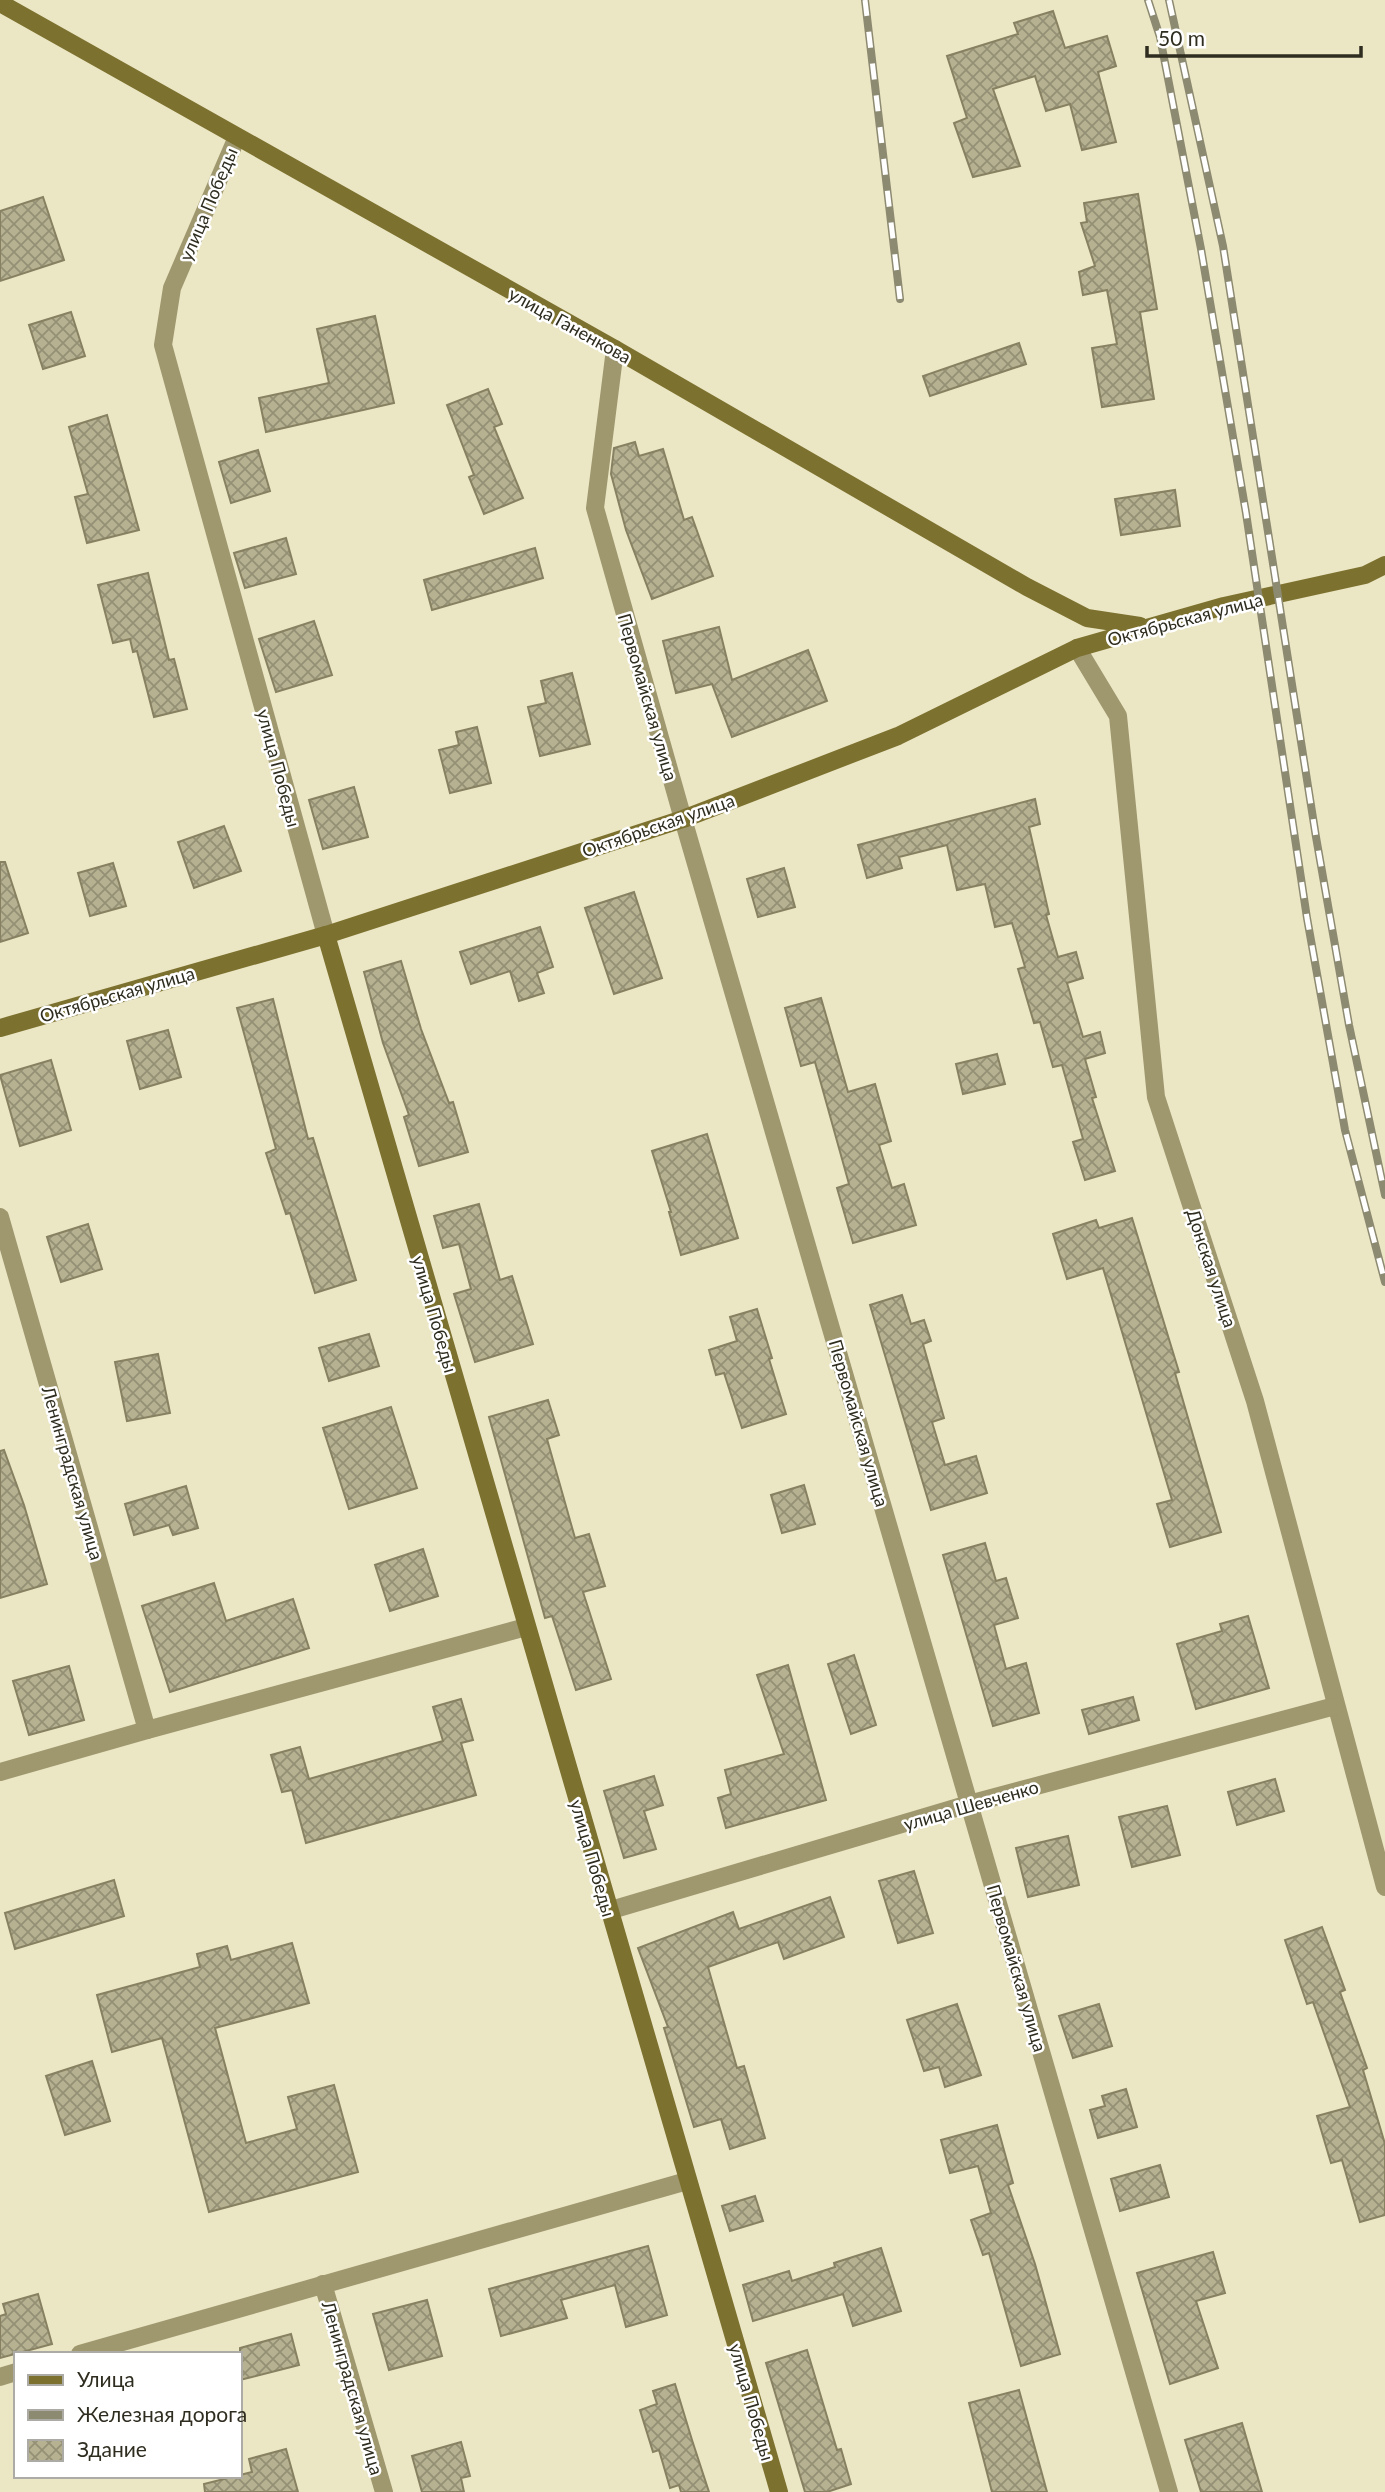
<svg xmlns="http://www.w3.org/2000/svg" width="1385" height="2492" viewBox="0 0 1385 2492" font-family="Lato,sans-serif">
  <style>
    .building { fill: url(#building-cross-hatch); stroke: #878162; stroke-width: 2 }
    .lines { fill: none; stroke-linecap: round; stroke-linejoin: round }
    .street { stroke: #9f976e; stroke-width: 18 }
    .secondary { stroke: #7d712f; stroke-width: 18 }
    .rail-casing { stroke: #8d8a72; stroke-width: 8 }
    .rail { stroke: #fff; stroke-width: 5; stroke-dasharray: 16; stroke-linecap: butt }
    .labels { text-anchor: middle; dominant-baseline: central; stroke-width: 5; stroke-linejoin: round; paint-order: stroke }
    .street-label { font-size: 18px; fill: #2f2d20; stroke: #fff }
  </style>
  <defs>
    <pattern id="building-cross-hatch" width="8" height="8" patternUnits="userSpaceOnUse" patternTransform="scale(1.75)"><rect width="8" height="8" fill="#b6b190"/><path d="M0 0l8 8M0 8l8-8" fill="none" stroke="#949075"/></pattern>
  </defs>
  <rect width="100%" height="100%" fill="#ebe6c4"/>
  <g class="building">
    <path d="M1053 11 1065 48 1107 36 1116 66 1098 72 1116 142 1082 150 1070 104 1046 111 1035 76 993 89 1020 166 973 177 954 123 967 118 947 56 1018 34 1014 23Z"/>
    <path d="M1138 194 1157 309 1140 312 1154 399 1102 407 1092 348 1117 344 1107 290 1083 295 1079 272 1095 266 1081 223 1087 222 1084 203Z"/>
    <path d="M43 197 64 260 0 281V211Z"/>
    <path d="M71 312 85 356 43 369 29 325Z"/>
    <path d="M375 316 394 403 266 432 259 398 329 383 317 329Z"/>
    <path d="M1019 343 1026 364 930 396 923 376Z"/>
    <path d="M488 389 502 424 494 427 523 498 484 514 469 477 474 475 447 405Z"/>
    <path d="M107 415 139 530 87 543 75 497 88 494 69 427Z"/>
    <path d="M635 442 639 456 663 449 684 520 692 517 713 576 652 599 626 530 611 474 614 448Z"/>
    <path d="M258 450 270 491 231 503 219 462Z"/>
    <path d="M1175 490 1180 526 1121 535 1115 499Z"/>
    <path d="M286 538 296 574 245 588 234 553Z"/>
    <path d="M535 548 543 578 432 610 424 580Z"/>
    <path d="M148 573 169 660 174 659 187 709 154 717 137 651 133 652 130 639 113 643 98 585Z"/>
    <path d="M314 621 332 675 276 692 259 639Z"/>
    <path d="M719 627 732 680 808 650 827 701 732 737 712 684 676 693 663 641Z"/>
    <path d="M572 673 590 744 540 756 528 707 546 703 541 681Z"/>
    <path d="M477 727 491 783 450 793 439 750 459 745 456 732Z"/>
    <path d="M354 787 368 837 323 849 309 800Z"/>
    <path d="M1035 799 1040 824 1029 827 1049 914 1046 915 1058 957 1076 952 1083 978 1067 983 1083 1037 1100 1032 1105 1053 1085 1059 1096 1097 1092 1098 1115 1171 1085 1180 1073 1142 1083 1139 1062 1065 1053 1067 1040 1022 1034 1023 1018 969 1025 967 1012 923 995 927 985 884 957 890 947 845 899 857 902 868 867 878 858 845Z"/>
    <path d="M224 826 241 871 194 888 178 842Z"/>
    <path d="M0 862H5L28 933 0 942Z"/>
    <path d="M113 863 126 906 90 916 78 873Z"/>
    <path d="M784 868 795 907 758 917 747 879Z"/>
    <path d="M634 892 662 978 614 994 585 908Z"/>
    <path d="M540 927 553 967 537 973 544 993 519 1001 510 971 471 984 460 952Z"/>
    <path d="M401 961 421 1029 449 1103 453 1102 468 1152 419 1166 404 1117 409 1115 383 1043 364 972Z"/>
    <path d="M821 998 848 1092 875 1084 891 1141 879 1145 892 1188 904 1184 916 1225 853 1243 837 1188 849 1184 815 1062 801 1066 785 1008Z"/>
    <path d="M273 999 308 1139 313 1138 356 1280 315 1293 290 1213 286 1214 266 1153 276 1149 237 1008Z"/>
    <path d="M168 1030 181 1077 140 1089 127 1041Z"/>
    <path d="M997 1054 1005 1084 963 1094 956 1064Z"/>
    <path d="M51 1060 71 1130 20 1146 0 1075Z"/>
    <path d="M707 1134 738 1238 681 1255 669 1212H671L652 1151Z"/>
    <path d="M479 1204 500 1280 512 1276 533 1344 475 1362 454 1294 471 1289 459 1244 443 1248 434 1216Z"/>
    <path d="M1132 1218 1179 1372 1175 1373 1221 1532 1170 1547 1157 1504 1172 1500 1103 1268 1067 1279 1053 1234 1096 1220 1099 1228Z"/>
    <path d="M88 1224 102 1269 61 1282 47 1237Z"/>
    <path d="M902 1295 911 1324 924 1320 931 1341 923 1344 944 1418 932 1422 945 1465 976 1456 987 1493 931 1510 870 1305Z"/>
    <path d="M757 1309 772 1358 769 1359 786 1414 742 1428 724 1373 716 1375 709 1350 737 1341 730 1317Z"/>
    <path d="M369 1334 379 1366 329 1381 319 1348Z"/>
    <path d="M158 1354 170 1413 127 1421 115 1362Z"/>
    <path d="M548 1400 559 1435 547 1439 575 1538 589 1534 605 1586 583 1592 611 1679 576 1690 552 1616 545 1618 489 1417Z"/>
    <path d="M391 1407 417 1488 349 1509 323 1428Z"/>
    <path d="M4 1450 24 1505 47 1584 0 1598V1451Z"/>
    <path d="M804 1485 815 1524 782 1533 771 1495Z"/>
    <path d="M186 1486 198 1528 173 1535 169 1525 134 1535 125 1504Z"/>
    <path d="M985 1543 996 1581 1006 1578 1018 1618 994 1625 1006 1669 1026 1663 1039 1713 993 1726 943 1555Z"/>
    <path d="M423 1549 438 1596 390 1611 375 1565Z"/>
    <path d="M214 1583 226 1621 293 1599 309 1648 170 1692 142 1606Z"/>
    <path d="M1248 1616 1269 1688 1196 1709 1177 1644 1222 1631 1220 1624Z"/>
    <path d="M854 1655 876 1725 851 1734 828 1664Z"/>
    <path d="M788 1665 826 1800 726 1828 718 1798 731 1794 725 1770 784 1754 757 1675Z"/>
    <path d="M69 1666 84 1720 29 1735 13 1681Z"/>
    <path d="M1133 1697 1139 1720 1089 1734 1082 1710Z"/>
    <path d="M461 1699 473 1740 461 1743 476 1795 306 1843 292 1790 282 1792 271 1755 300 1747 309 1779 443 1741 433 1707Z"/>
    <path d="M654 1776 663 1805 644 1811 656 1849 624 1858 604 1791Z"/>
    <path d="M1275 1779 1284 1811 1237 1825 1228 1792Z"/>
    <path d="M1167 1806 1180 1855 1132 1867 1119 1817Z"/>
    <path d="M1068 1836 1079 1885 1028 1897 1016 1848Z"/>
    <path d="M914 1871 933 1933 898 1943 879 1881Z"/>
    <path d="M114 1880 124 1916 15 1949 5 1913Z"/>
    <path d="M830 1897 844 1937 784 1959 778 1942 708 1967 737 2068 744 2066 765 2138 730 2149 721 2119 694 2127 664 2028 668 2027 638 1948 733 1912 739 1929Z"/>
    <path d="M1322 1927 1345 1990 1340 1992 1367 2068 1363 2070 1385 2144V2215L1360 2222 1342 2160 1331 2163 1317 2116 1350 2107 1313 2002 1307 2004 1285 1940Z"/>
    <path d="M292 1943 309 2003 215 2028 246 2143 297 2129 288 2097 334 2085 358 2172 209 2212 162 2038 112 2052 97 1995 200 1967 197 1954 227 1946 231 1960Z"/>
    <path d="M957 2004 981 2075 945 2087 939 2067 924 2071 907 2020Z"/>
    <path d="M1099 2004 1112 2046 1073 2058 1059 2016Z"/>
    <path d="M92 2061 110 2121 65 2135 46 2076Z"/>
    <path d="M1126 2089 1137 2127 1098 2138 1090 2110 1105 2106 1102 2096Z"/>
    <path d="M997 2125 1013 2183 1008 2185 1035 2264 1060 2354 1021 2366 989 2253 983 2255 971 2220 991 2213 978 2166 950 2173 941 2140Z"/>
    <path d="M1160 2165 1169 2197 1120 2211 1111 2179Z"/>
    <path d="M755 2196 763 2221 730 2231 722 2206Z"/>
    <path d="M648 2246 667 2315 626 2327 615 2285 561 2300 567 2318 501 2336 489 2289Z"/>
    <path d="M881 2248 901 2311 853 2326 843 2294 753 2321 743 2285 789 2271 792 2281 835 2267 834 2263Z"/>
    <path d="M1213 2252 1225 2293 1196 2301 1218 2368 1170 2384 1137 2273Z"/>
    <path d="M38 2294 52 2344 0 2358V2316L6 2314 3 2304Z"/>
    <path d="M427 2300 442 2356 389 2370 373 2314Z"/>
    <path d="M291 2334 299 2365 240 2380V2348Z"/>
    <path d="M807 2350 837 2450 841 2449 851 2484 827 2492H805L766 2363Z"/>
    <path d="M675 2384 692 2440 709 2492H681L679 2485 670 2488 659 2450 653 2452 640 2410 657 2404 653 2391Z"/>
    <path d="M1019 2390 1047 2492H992L969 2403Z"/>
    <path d="M1242 2423 1262 2492H1201L1185 2440Z"/>
    <path d="M461 2442 470 2476 461 2478 464 2492H422L412 2456Z"/>
    <path d="M286 2449 298 2492H205L204 2484 252 2472 249 2459Z"/>
  </g>
  <g class="lines">
    <g class="street">
      <path d="M237 137 172 288 163 345 326 935"/>
      <path d="M615 349 595 508 683 819 1169 2492"/>
      <path d="M1077 648 1118 716 1156 1097 1255 1401 1385 1887"/>
      <path d="M0 1217 147 1730"/>
      <path d="M0 1772 147 1730 526 1627"/>
      <path d="M608 1911 969 1804 1335 1706"/>
      <path d="M323 2284 384 2492"/>
      <path d="M80 2354 687 2181"/>
      <path d="M0 2377 16 2372"/>
    </g>
    <g class="secondary">
      <path d="M0 3 615 349 1027 587 1087 618 1140 626"/>
      <path d="M326 935 779 2492"/>
      <path d="M0 1028 326 935 683 819 898 736 1077 648 1224 606 1365 575 1385 565"/>
    </g>
    <g class="rail-casing">
      <g id="rail">
        <path d="M865 0 900 299"/>
        <path d="M1148 0 1160 37 1201 249 1246 513 1307 918 1345 1130 1385 1282"/>
        <path d="M1169 0 1223 246 1316 837 1349 1025 1385 1195"/>
      </g>
    </g>
    <use href="#rail" class="rail"/>
  </g>
  <g class="labels">
    <g class="street-label">
      <text transform="translate(208 204) rotate(-67)">улица Победы</text>
      <text transform="translate(570 325) rotate(29)">улица Ганенкова</text>
      <text transform="translate(1185 619) rotate(-15)">Октябрьская улица</text>
      <text transform="translate(648 697) rotate(74)">Первомайская улица</text>
      <text transform="translate(279 768) rotate(75)">улица Победы</text>
      <text transform="translate(658 825) rotate(-19)">Октябрьская улица</text>
      <text transform="translate(117 994) rotate(-16)">Октябрьская улица</text>
      <text transform="translate(1212 1268) rotate(72)">Донская улица</text>
      <text transform="translate(435 1314) rotate(74)">улица Победы</text>
      <text transform="translate(859 1423) rotate(74)">Первомайская улица</text>
      <text transform="translate(73 1473) rotate(74)">Ленинградская улица</text>
      <text transform="translate(971 1805) rotate(-16)">улица Шевченко</text>
      <text transform="translate(593 1858) rotate(74)">улица Победы</text>
      <text transform="translate(1017 1968) rotate(74)">Первомайская улица</text>
      <text transform="translate(353 2388) rotate(74)">Ленинградская улица</text>
      <text transform="translate(752 2402) rotate(74)">улица Победы</text>
    </g>
  </g>
  <rect x="14" y="2352" width="228" height="126" fill="#ffffff" stroke="#acaba6" stroke-width="2"/>
  <rect x="28" y="2375" width="35" height="10" fill="#7d712f" stroke="#acaba6" stroke-width="2"/>
  <text x="77" y="2387" font-size="21" fill="#2f2d20">Улица</text>
  <rect x="28" y="2410" width="35" height="10" fill="#8d8a72" stroke="#acaba6" stroke-width="2"/>
  <text x="77" y="2422" font-size="21" fill="#2f2d20">Железная дорога</text>
  <rect x="28" y="2440" width="35" height="21" fill="url(#building-cross-hatch)" stroke="#acaba6" stroke-width="2"/>
  <text x="77" y="2457" font-size="21" fill="#2f2d20">Здание</text>
  <path d="M1147 46v10h214v-10" fill="none" stroke="#2f2d20" stroke-width="3.5"/>
  <text x="1158" y="46" font-size="21" fill="#2f2d20" stroke="#ffffff" stroke-width="5" paint-order="stroke">50 m</text>
</svg>
